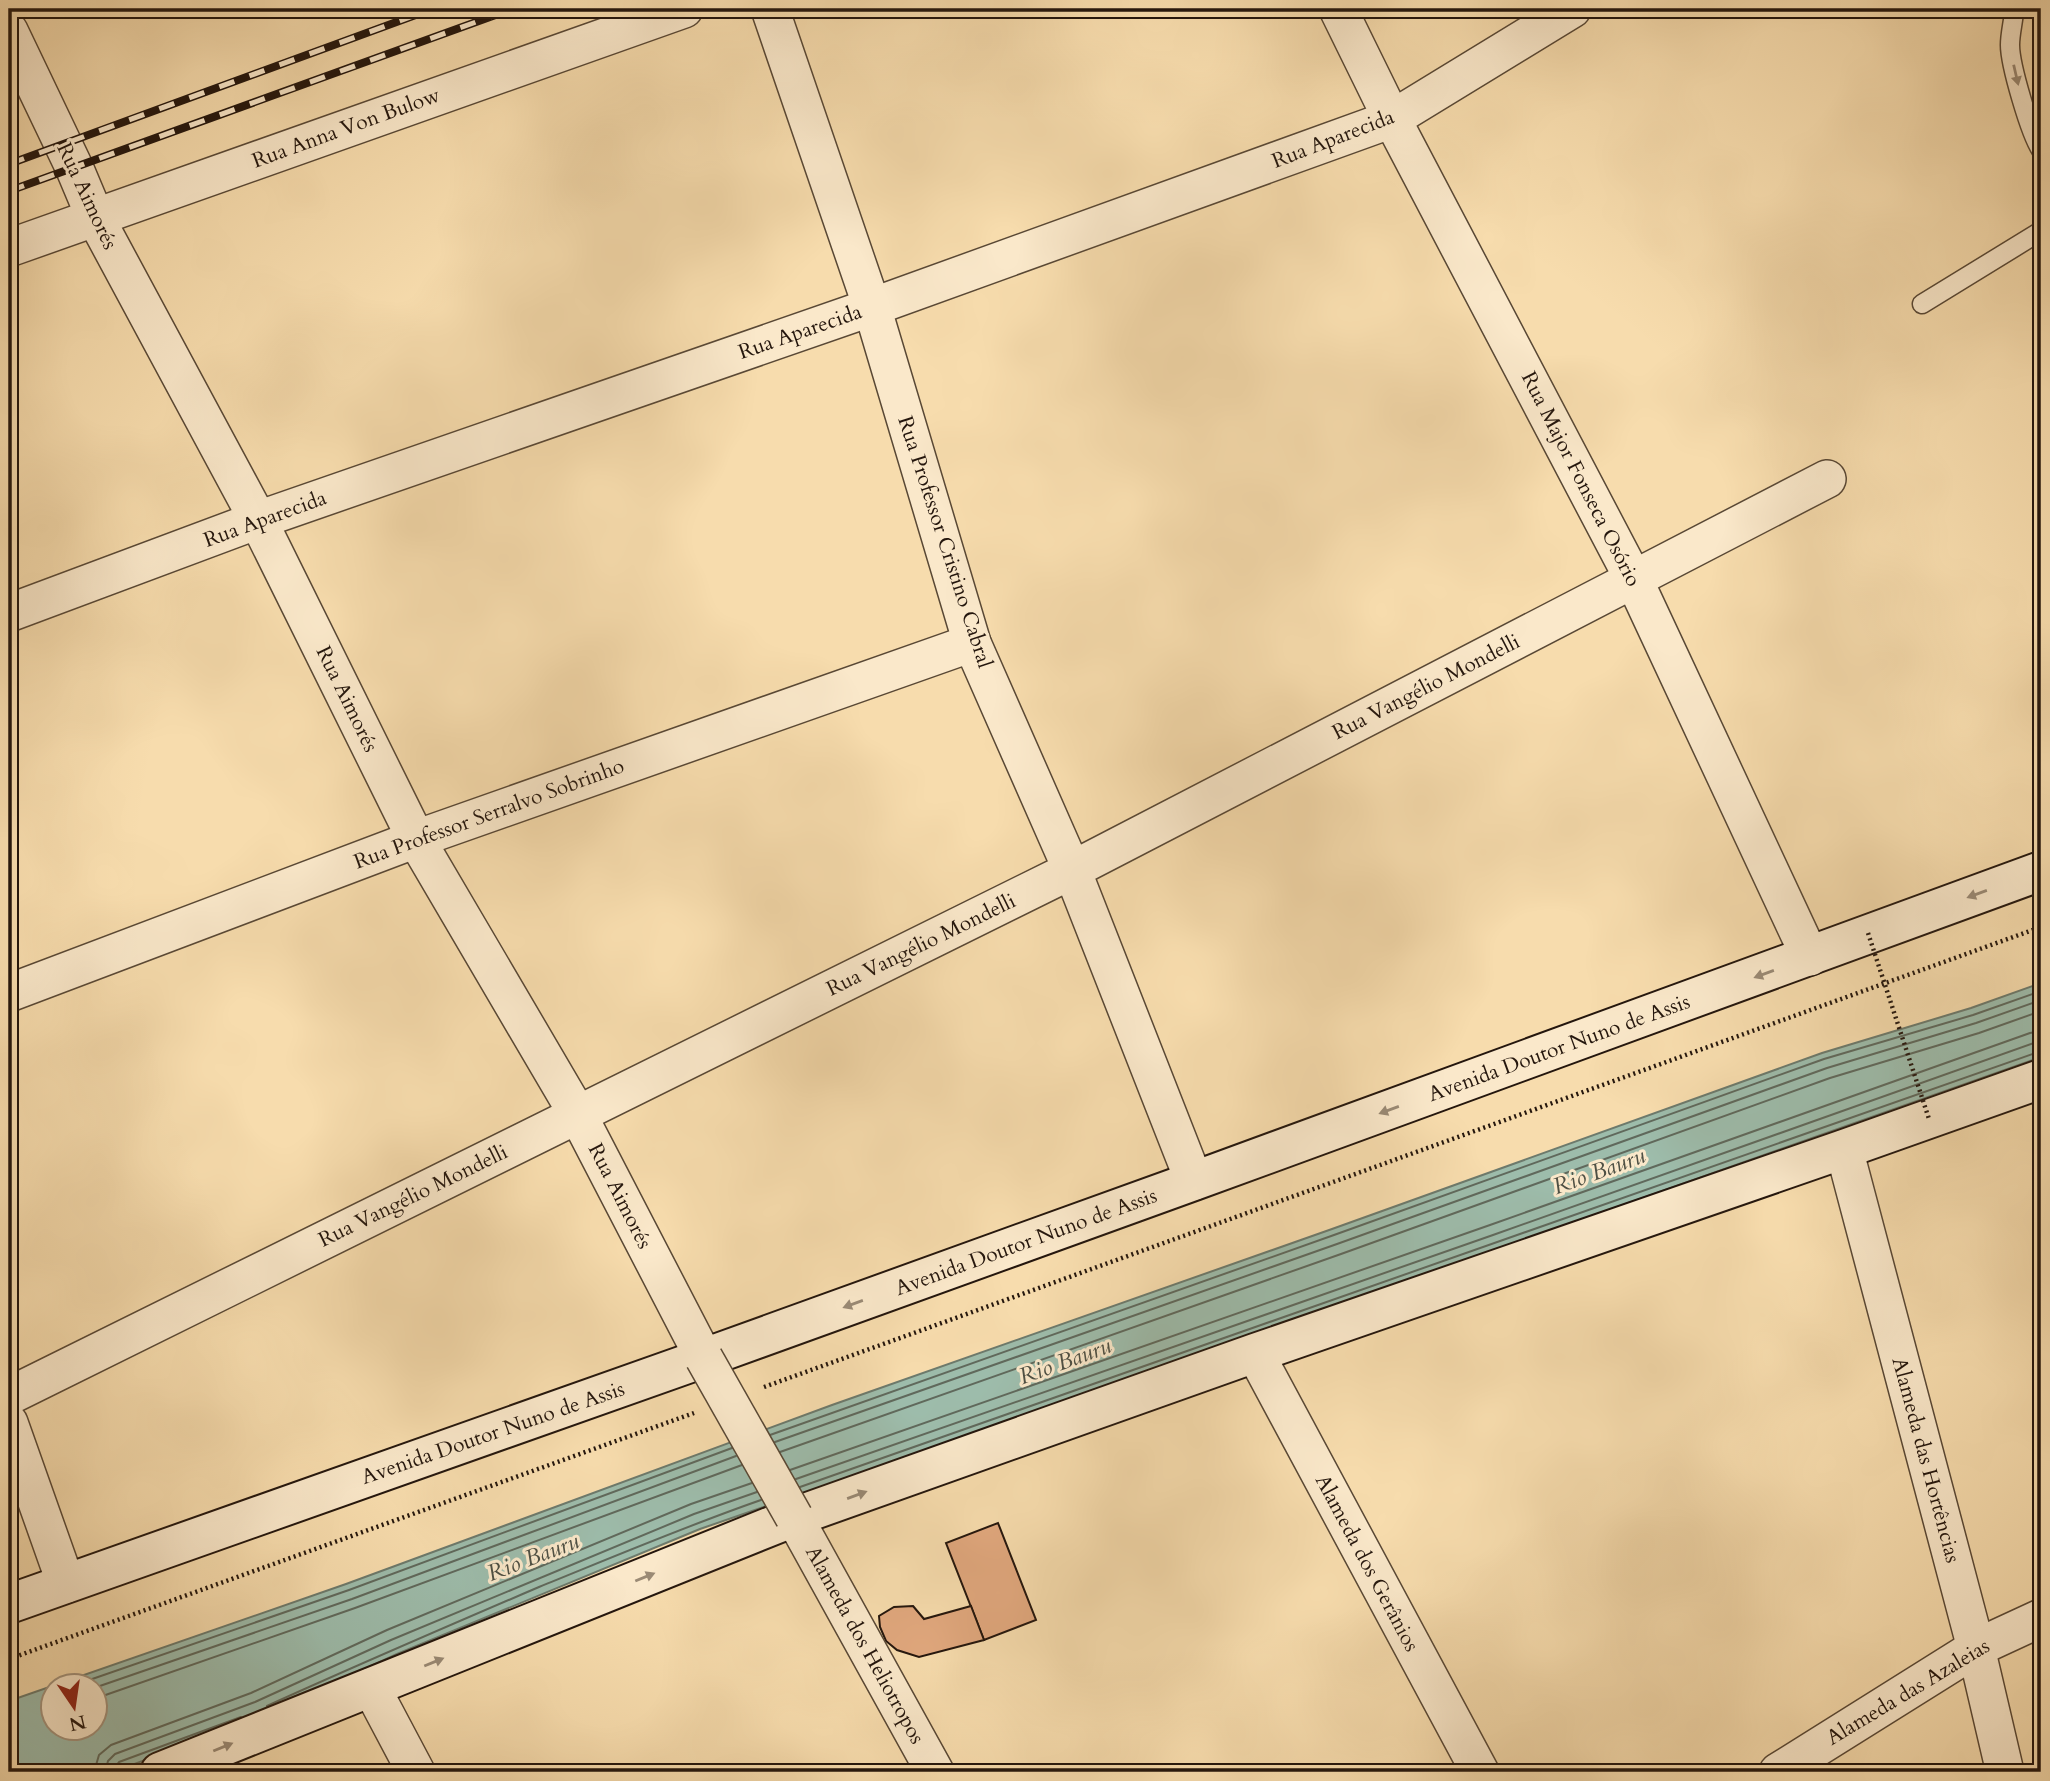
<svg xmlns="http://www.w3.org/2000/svg" width="2050" height="1781" viewBox="0 0 2050 1781" font-family="Cardo,serif">
  <style>
    .water { fill: #9dbcab; stroke: #6d7a6c; stroke-width: 2; fill-rule: evenodd }
    .lines { fill: none; stroke-linecap: round; stroke-linejoin: round }
    .shore { stroke: #60695c; stroke-width: 2 }
    .building { fill: #e1a87e; stroke: #24160d; stroke-width: 2 }
    .service-casing { stroke: #594835; stroke-width: 21 }
    .minor-casing { stroke: #594835; stroke-width: 40 }
    .secondary-casing { stroke: #24160d; stroke-width: 42 }
    .path { stroke: #24160d; stroke-width: 4.5; stroke-dasharray: 2 3.5; stroke-linecap: butt }
    .service { stroke: #fae8ca; stroke-width: 18 }
    .minor { stroke: #fae8ca; stroke-width: 37 }
    .secondary { stroke: #fae8ca; stroke-width: 38 }
    .rail-casing { stroke: #24160d; stroke-width: 8 }
    .rail { stroke: #fae8ca; stroke-width: 5; stroke-dasharray: 16; stroke-linecap: butt }
    .minor-bridge-casing { stroke: #594835; stroke-width: 40; stroke-linecap: butt }
    .path-bridge { stroke: #24160d; stroke-width: 4.5; stroke-dasharray: 2 3.5; stroke-linecap: butt }
    .minor-bridge { stroke: #fae8ca; stroke-width: 37 }
    .oneway { fill: #9a8a75 }
    .labels { text-anchor: middle; dominant-baseline: central; stroke-width: 6; stroke-linejoin: round; paint-order: stroke }
    .street-label { font-size: 21px; fill: #24160d; stroke: #fae8ca }
    .water-label { font-size: 23px; font-style: italic; fill: #4e5044; stroke: #fae8ca }
  </style>
  <rect width="100%" height="100%" fill="#f7dcad"/>
  <filter id="stains"><feTurbulence type="fractalNoise" baseFrequency=".00286" numOctaves="4"/><feColorMatrix values="0 0 0 0 .2 0 0 0 0 .09 0 0 0 0 .02 0 0 0 .5 -.17"/></filter>
  <radialGradient id="worn" r=".72"><stop offset=".6" stop-color="#630" stop-opacity="0"/><stop offset="1" stop-color="#630" stop-opacity=".3"/></radialGradient>
  <path class="water" d="M2041 983V1057L1015 1420 700 1529 397 1654 261 1717 113 1772H9V1701L346 1584 832 1405 1332 1229 1822 1053 1971 1008ZM52 1686H94V1728H52Z"/>
  <g class="lines">
    <g class="shore">
      <path d="M770 1435 1334 1235 1824 1059 1973 1015 2041 991"/>
      <path d="M775 1442 1337 1244 1827 1068 1976 1023 2041 1000"/>
      <path d="M780 1452 1341 1254 1830 1078 1979 1033 2041 1011"/>
      <path d="M790 1470 1490 1225 2030 1033 2041 1031"/>
      <path d="M796 1479 1493 1235 2034 1043 2041 1042"/>
      <path d="M800 1487 2041 1051"/>
      <path d="M72 1686 349 1590 732 1448"/>
      <path d="M94 1688 352 1599 736 1456"/>
      <path d="M94 1699 355 1608 742 1465"/>
      <path d="M267 1706C357 1665 448 1626 539 1587 613 1557 686 1526 761 1500"/>
      <path d="M94 1772 99 1755 111 1745 251 1693 387 1630 691 1504 752 1483"/>
      <path d="M105 1772 108 1761 115 1754 255 1702 391 1640 694 1514 757 1492"/>
      <path d="M114 1772 115 1767 119 1762 241 1717"/>
    </g>
  </g>
  <g class="building">
    <path d="M998 1523 1036 1620 984 1640 946 1543Z"/>
    <path d="M913 1606 924 1619 971 1606 984 1640 919 1657 897 1650 886 1641 880 1627 879 1616 894 1607Z"/>
  </g>
  <g class="lines">
    <g class="service-casing">
      <g id="service">
        <path d="M2016 9 2014 12C2013 23 2010 34 2010 45 2010 65 2030 133 2041 150"/>
        <path d="M1922 304 2041 231"/>
      </g>
    </g>
    <g class="minor-casing">
      <g id="minor">
        <path d="M770 9 872 307 972 643 1072 870 1194 1181"/>
        <path d="M1338 9 1392 119 1634 580 1810 957"/>
        <path d="M9 31 74 167 95 217 258 520 416 839 578 1115 704 1358"/>
        <path d="M9 248 684 9"/>
        <path d="M9 613 258 520 872 307 1392 119 1572 9"/>
        <path d="M9 993 416 839 972 643"/>
        <path d="M1844 1149 1976 1648 2005 1772"/>
        <path d="M1255 1353 1480 1772"/>
        <path d="M9 1396 1072 870 1827 479"/>
        <path d="M9 1423 66 1584"/>
        <path d="M794 1517 935 1772"/>
        <path d="M371 1687 416 1772"/>
        <path d="M1778 1772 1976 1648 2041 1618"/>
      </g>
    </g>
    <g class="secondary-casing">
      <g id="secondary">
        <path d="M9 1604 704 1358 1194 1181 2041 871"/>
        <path d="M160 1772 794 1517 1255 1353 1844 1149 2041 1079"/>
      </g>
    </g>
    <g class="path">
      <path d="M764 1387 2041 927"/>
      <path d="M9 1659 694 1413"/>
    </g>
    <use href="#service" class="service"/>
    <use href="#minor" class="minor"/>
    <use href="#secondary" class="secondary"/>
    <g class="rail-casing">
      <g id="rail">
        <path d="M9 164 432 9"/>
        <path d="M9 191 512 9"/>
      </g>
    </g>
    <use href="#rail" class="rail"/>
    <g class="minor-bridge-casing">
      <path id="minor-bridge" d="M704 1358 794 1517"/>
    </g>
    <path class="path-bridge" d="M1868 933 1929 1119"/>
    <use href="#minor-bridge" class="minor-bridge"/>
  </g>
  <defs><path id="oneway-solid" d="M-6-.8H1V-3.2L6.5 0L1 3.2V.8H-6Z" transform="scale(1.75)"/></defs>
  <g class="oneway">
    <use href="#oneway-solid" transform="translate(2016 75) rotate(77)"/>
    <use href="#oneway-solid" transform="translate(1977 894) rotate(160)"/>
    <use href="#oneway-solid" transform="translate(1764 974) rotate(160)"/>
    <use href="#oneway-solid" transform="translate(1389 1110) rotate(160)"/>
    <use href="#oneway-solid" transform="translate(853 1304) rotate(160)"/>
    <use href="#oneway-solid" transform="translate(857 1495) rotate(-20)"/>
    <use href="#oneway-solid" transform="translate(645 1577) rotate(-22)"/>
    <use href="#oneway-solid" transform="translate(434 1662) rotate(-22)"/>
    <use href="#oneway-solid" transform="translate(223 1747) rotate(-22)"/>
  </g>
  <g class="labels">
    <g class="street-label">
      <text transform="translate(346 128) rotate(-20)">Rua Anna Von Bulow</text>
      <text transform="translate(1333 139) rotate(-21)">Rua Aparecida</text>
      <text transform="translate(87 196) rotate(65)">Rua Aimorés</text>
      <text transform="translate(800 332) rotate(-19)">Rua Aparecida</text>
      <text transform="translate(1581 479) rotate(63)">Rua Major Fonseca Osório</text>
      <text transform="translate(265 519) rotate(-20)">Rua Aparecida</text>
      <text transform="translate(945 542) rotate(72)">Rua Professor Cristino Cabral</text>
      <text transform="translate(1426 687) rotate(-27)">Rua Vangélio Mondelli</text>
      <text transform="translate(347 699) rotate(64)">Rua Aimorés</text>
      <text transform="translate(489 814) rotate(-20)">Rua Professor Serralvo Sobrinho</text>
      <text transform="translate(921 945) rotate(-26)">Rua Vangélio Mondelli</text>
      <text transform="translate(1559 1048) rotate(-20)">Avenida Doutor Nuno de Assis</text>
      <text transform="translate(413 1196) rotate(-26)">Rua Vangélio Mondelli</text>
      <text transform="translate(620 1196) rotate(63)">Rua Aimorés</text>
      <text transform="translate(1026 1242) rotate(-20)">Avenida Doutor Nuno de Assis</text>
      <text transform="translate(493 1433) rotate(-19)">Avenida Doutor Nuno de Assis</text>
      <text transform="translate(1926 1460) rotate(75)">Alameda das Hortências</text>
      <text transform="translate(1367 1563) rotate(62)">Alameda dos Gerânios</text>
      <text transform="translate(865 1645) rotate(61)">Alameda dos Heliotropos</text>
      <text transform="translate(1908 1692) rotate(-31)">Alameda das Azaleias</text>
    </g>
    <g class="water-label">
      <text transform="translate(1599 1171) rotate(-20)">Rio Bauru</text>
      <text transform="translate(1065 1361) rotate(-20)">Rio Bauru</text>
      <text transform="translate(533 1557) rotate(-21)">Rio Bauru</text>
    </g>
  </g>
  <rect width="2050" height="1781" fill="none" stroke="#f7dcad" stroke-width="35"/>
  <rect x="10" y="10" width="2029" height="1760" fill="none" stroke="#24160d" stroke-width="3.5"/>
  <rect x="18" y="18" width="2015" height="1746" fill="none" stroke="#24160d" stroke-width="2"/>
  <g transform="translate(74 1707) rotate(167)"><circle r="33" fill="#fae8ca" stroke="#a4947e" stroke-width="2"/>
  <path d="M0-5L12 26L0 18L-12 26Z" fill="#8f2418"/>
  <text y="-10" font-size="19" font-weight="bold" text-anchor="middle" fill="#24160d">N</text>
  </g>
  <rect width="100%" height="100%" filter="url(#stains)"/>
  <rect width="100%" height="100%" fill="url(#worn)"/>
</svg>
